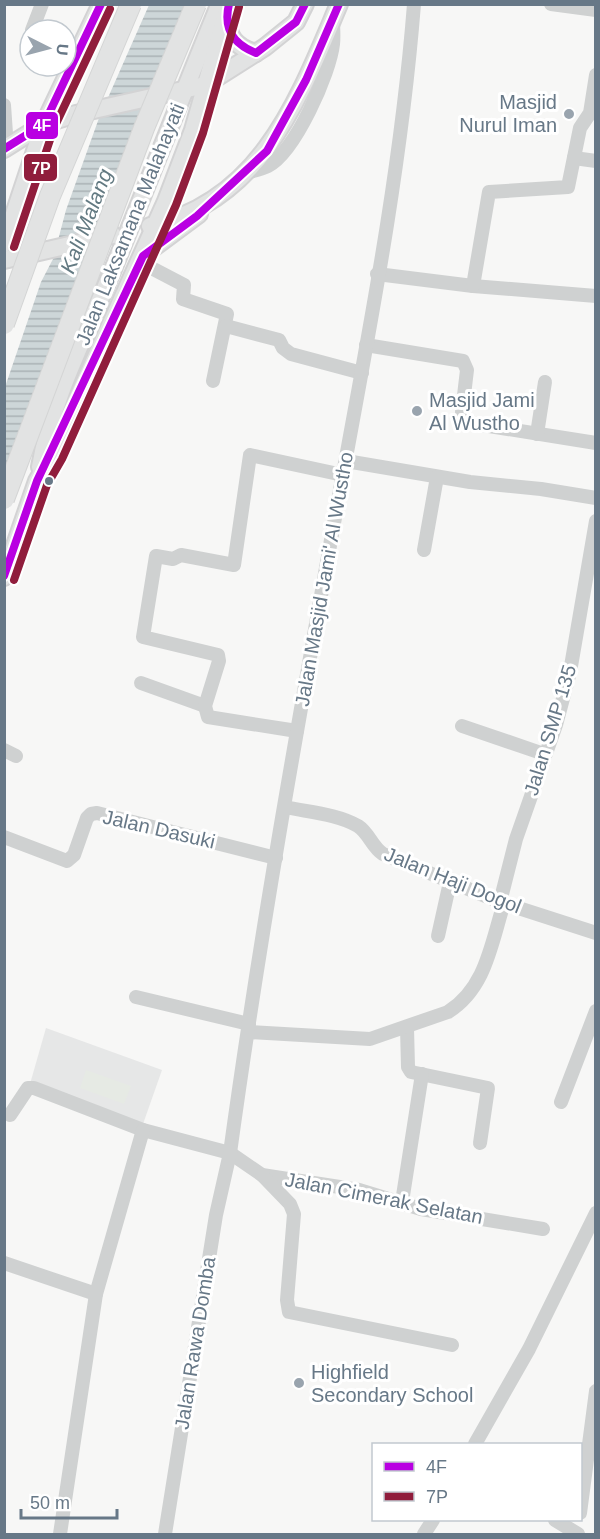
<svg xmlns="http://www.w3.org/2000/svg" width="600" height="1539" viewBox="0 0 600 1539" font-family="Arial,sans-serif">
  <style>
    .built { fill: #e6e7e7 }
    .pitch { fill: #e6eae4 }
    .water { fill: url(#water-rules) }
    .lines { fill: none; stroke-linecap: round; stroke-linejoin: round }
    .major-casing { stroke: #d3d3d4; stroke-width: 20 }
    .minor { stroke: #cfd1d1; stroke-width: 14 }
    .major { stroke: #e2e3e3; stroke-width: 16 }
    .highway-bridge-casing { stroke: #d4d5d5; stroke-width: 22; stroke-linecap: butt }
    .highway-bridge { stroke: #e2e3e3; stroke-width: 20 }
    .bus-1-casing { stroke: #fff; stroke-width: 12 }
    .bus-2-casing { stroke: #fff; stroke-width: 12 }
    .bus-1 { stroke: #b900e2; stroke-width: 8 }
    .bus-2 { stroke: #901d3c; stroke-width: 8 }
    .poi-dot { fill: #99a4ae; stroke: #fff; stroke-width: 2 }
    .bus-dot { fill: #677887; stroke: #fff; stroke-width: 2 }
    .labels { text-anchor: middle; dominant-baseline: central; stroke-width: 6; stroke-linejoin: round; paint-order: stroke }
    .poi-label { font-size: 20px; fill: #677887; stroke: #fff; text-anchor: start }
    .street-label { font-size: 20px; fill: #677887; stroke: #fff }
    .water-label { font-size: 21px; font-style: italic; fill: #637a82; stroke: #fff }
    .line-badge { stroke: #fff; stroke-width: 2 }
    .badge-label { font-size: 16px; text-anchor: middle; font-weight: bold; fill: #fff }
  </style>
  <defs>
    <pattern id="water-rules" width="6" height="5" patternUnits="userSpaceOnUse" patternTransform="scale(1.5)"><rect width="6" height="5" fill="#cdd6d8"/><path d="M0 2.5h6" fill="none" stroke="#aab2b5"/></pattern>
  </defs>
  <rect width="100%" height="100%" fill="#f7f7f6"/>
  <path class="built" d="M46 1028 162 1070 143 1124 30 1084Z"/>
  <path class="pitch" d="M86 1070 131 1086 124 1104 80 1088Z"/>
  <path class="water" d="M149 5H196L5 499V387L41 282 53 259 66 210 99 118Z"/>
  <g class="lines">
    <g class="major-casing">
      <g id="major">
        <path d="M226 16C228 37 235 47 256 53"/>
        <path d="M4 149 44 124 76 114 205 85 265 47 296 22 305 4"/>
        <path d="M150 226C262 201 299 98 339 4"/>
        <path d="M4 244 44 124 101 4"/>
        <path d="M145 254 199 214"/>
        <path d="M4 260 113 235"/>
        <path d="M40 467C52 396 89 329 116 262 150 178 183 93 218 8"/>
        <path d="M4 577 37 481 52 455 166 201 193 130 229 4"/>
      </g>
    </g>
    <g class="minor">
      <path d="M551 4 596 10"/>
      <path d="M32 30 42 4"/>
      <path d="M4 105 7 148"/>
      <path d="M574 158 596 161"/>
      <path d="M246 173C253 171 262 169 268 166 295 152 330 73 333 44 334 36 333 28 333 21"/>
      <path d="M140 262 184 285 183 299 227 314 213 381"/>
      <path d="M377 274 473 286 596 296"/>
      <path d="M473 286 489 192 568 187 580 128 590 113 596 75"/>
      <path d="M226 326 279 340 283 348 291 354 362 373"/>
      <path d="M366 345 463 361 467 370 462 412 464 418 470 423 596 443"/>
      <path d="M537 434 545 382"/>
      <path d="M346 461 470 482 541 489 596 498"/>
      <path d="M424 550 437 477"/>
      <path d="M141 683 205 706"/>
      <path d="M462 726 544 754"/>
      <path d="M297 731 208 717 205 706 219 661 218 655 143 637 156 556 173 559 181 555 234 565 250 455 343 475"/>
      <path d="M4 750 16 756"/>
      <path d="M285 807C308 812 338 814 358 826 369 833 372 847 383 854L500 902 596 933"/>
      <path d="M4 837 67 861 74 855 87 818 91 814 97 813 276 858"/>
      <path d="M500 902 516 839 556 725 570 672 596 521"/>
      <path d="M438 936 450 882"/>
      <path d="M136 997 249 1024"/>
      <path d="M407 1028 408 1067 411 1072 488 1088 480 1143"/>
      <path d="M248 1032 370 1039 448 1012C486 988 491 944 504 903"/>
      <path d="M561 1102 596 1011"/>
      <path d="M10 1115 28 1088H34L143 1130 230 1153 262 1175 359 1190 421 1209 543 1229"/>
      <path d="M262 1175 290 1204 294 1214 287 1300 289 1312 452 1345"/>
      <path d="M402 1202 422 1074"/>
      <path d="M4 1263 96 1294"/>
      <path d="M475 1444 529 1349 596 1213"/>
      <path d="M580 1513 596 1391"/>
      <path d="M555 1520 578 1534"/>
      <path d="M60 1534 96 1294 143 1130"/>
      <path d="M165 1534 216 1215 230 1153C260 934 299 718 338 501 368 337 401 171 414 4"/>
      <path d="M424 1534 433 1520"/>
    </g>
    <use href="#major" class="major"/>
    <g class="highway-bridge-casing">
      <g id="highway-bridge">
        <path d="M4 324 50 196 131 4"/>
        <path d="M4 499 144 128 196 4"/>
      </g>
    </g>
    <use href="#highway-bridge" class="highway-bridge"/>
    <g class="bus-1-casing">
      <g id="bus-1">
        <path d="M229 4C223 29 233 44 256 53L296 22 305 4"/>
        <path d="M4 149 44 124 101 4"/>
        <path d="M4 576 37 481 143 256 197 216 267 151 306 80 339 4"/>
      </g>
    </g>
    <g class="bus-2-casing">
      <g id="bus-2">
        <path d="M14 247 54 128 110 9"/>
        <path d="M14 580 47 485 62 459 176 205 203 133 239 7"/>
      </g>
    </g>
    <use href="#bus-1" class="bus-1"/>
    <use href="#bus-2" class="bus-2"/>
  </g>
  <g class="poi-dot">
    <circle cx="569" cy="114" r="6"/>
    <circle cx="417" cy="411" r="6"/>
    <circle cx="299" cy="1383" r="6"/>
  </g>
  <circle class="bus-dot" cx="49" cy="481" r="5"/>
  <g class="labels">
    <g class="poi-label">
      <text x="557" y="102" text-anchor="end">Masjid<tspan x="557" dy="23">Nurul Iman</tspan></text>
      <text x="429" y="400">Masjid Jami<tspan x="429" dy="23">Al Wustho</tspan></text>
      <text x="311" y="1372">Highfield<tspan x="311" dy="23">Secondary School</tspan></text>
    </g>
    <g class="street-label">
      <text transform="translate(130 224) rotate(-68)">Jalan Laksamana Malahayati</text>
      <text transform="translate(324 579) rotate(-80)">Jalan Masjid Jami' Al Wustho</text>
      <text transform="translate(550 730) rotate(-73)">Jalan SMP 135</text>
      <text transform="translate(159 829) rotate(13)">Jalan Dasuki</text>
      <text transform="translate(453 880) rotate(22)">Jalan Haji Dogol</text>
      <text transform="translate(384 1198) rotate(11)">Jalan Cimerak Selatan</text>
      <text transform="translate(195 1343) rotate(-81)">Jalan Rawa Domba</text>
    </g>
    <g class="water-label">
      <text transform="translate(86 221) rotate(-69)">Kali Malang</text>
    </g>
  </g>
  <g class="line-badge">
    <rect x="25" y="111" width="34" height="29" rx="6" fill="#b900e2"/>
    <rect x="23" y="153" width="35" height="29" rx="6" fill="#901d3c"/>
  </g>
  <g class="badge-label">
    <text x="42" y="131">4F</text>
    <text x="41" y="174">7P</text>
  </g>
  <rect width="600" height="1539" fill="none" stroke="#677887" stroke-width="12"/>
  <rect x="372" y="1443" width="210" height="78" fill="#ffffff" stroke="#c2c9cf" stroke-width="1.5"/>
  <rect x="384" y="1462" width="30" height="9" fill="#b900e2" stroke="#c2c9cf" stroke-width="1.5"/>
  <text x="426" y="1473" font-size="18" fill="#677887">4F</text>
  <rect x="384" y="1492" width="30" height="9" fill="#901d3c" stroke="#c2c9cf" stroke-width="1.5"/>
  <text x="426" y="1503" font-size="18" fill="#677887">7P</text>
  <g transform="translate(48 48) rotate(96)"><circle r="28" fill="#ffffff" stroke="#c2c9cf" stroke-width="1.5"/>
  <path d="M0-4.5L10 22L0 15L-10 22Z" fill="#99a4ae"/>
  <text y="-9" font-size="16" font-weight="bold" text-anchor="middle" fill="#677887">U</text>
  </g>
  <path d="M21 1509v9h96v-9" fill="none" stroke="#677887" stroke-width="3"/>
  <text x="30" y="1509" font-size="18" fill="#677887" stroke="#ffffff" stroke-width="4.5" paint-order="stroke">50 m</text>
</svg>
